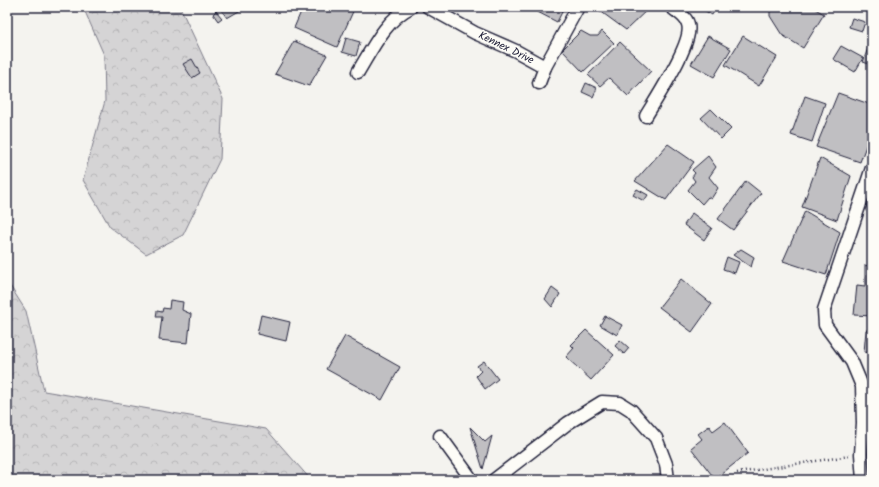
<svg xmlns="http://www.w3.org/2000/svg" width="879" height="487" viewBox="0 0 879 487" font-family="Kalam,sans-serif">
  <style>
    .forest { fill: url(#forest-crowns); stroke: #7c7b88 }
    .building { fill: #c0bfc2; stroke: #22223b }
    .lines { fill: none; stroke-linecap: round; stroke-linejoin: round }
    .street-casing { stroke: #22223b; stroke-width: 15 }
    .path { stroke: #22223b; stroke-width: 2.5; stroke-dasharray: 1 3; stroke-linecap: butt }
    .street { stroke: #fdfcf7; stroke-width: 12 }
    .labels { text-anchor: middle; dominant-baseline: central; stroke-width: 3; stroke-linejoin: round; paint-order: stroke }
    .street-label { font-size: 11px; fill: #22223b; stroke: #fdfcf7 }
  </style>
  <defs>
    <pattern id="forest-crowns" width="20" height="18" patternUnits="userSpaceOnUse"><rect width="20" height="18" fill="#d5d4d5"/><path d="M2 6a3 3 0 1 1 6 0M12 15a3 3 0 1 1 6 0" fill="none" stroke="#b7b6b8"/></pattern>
  </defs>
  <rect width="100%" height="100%" fill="#f4f3ef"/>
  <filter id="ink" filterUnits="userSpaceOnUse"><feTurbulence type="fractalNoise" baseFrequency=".025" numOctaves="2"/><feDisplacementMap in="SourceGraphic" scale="8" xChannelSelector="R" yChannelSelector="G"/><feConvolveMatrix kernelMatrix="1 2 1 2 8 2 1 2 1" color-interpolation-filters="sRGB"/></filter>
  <g filter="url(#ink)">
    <g class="forest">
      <path d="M83 7H180L223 99 220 159 183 235 146 254 110 227 83 180 105 101 104 55Z"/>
      <path d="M7 281 26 311 44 391 266 429 311 480H7Z"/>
    </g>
    <g class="building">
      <path d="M219 7H246L227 18Z"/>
      <path d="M303 7H355L337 47 294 28Z"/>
      <path d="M528 7H561L564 8 557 22Z"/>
      <path d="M597 7H650L626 30 596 8Z"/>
      <path d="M699 7H717L712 15Z"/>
      <path d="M770 7H812L824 14 803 48 782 35 770 16Z"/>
      <path d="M216 11 222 18 218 21 213 14Z"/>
      <path d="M852 18 865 22 862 31 849 27Z"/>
      <path d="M581 31 590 36H598L602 31 614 43 583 72 562 50Z"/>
      <path d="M708 36 731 49 714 77 691 64Z"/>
      <path d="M743 36 777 57 759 86 725 65Z"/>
      <path d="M346 38 360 42 356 56 342 52Z"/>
      <path d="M294 41 327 55 309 86 275 74Z"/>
      <path d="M620 42 651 71 628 96 609 78 600 86 588 75Z"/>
      <path d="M869 45 872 46V65L863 62Z"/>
      <path d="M841 46 863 58 855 72 833 59Z"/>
      <path d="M192 59 200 73 192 78 183 64Z"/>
      <path d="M586 83 597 88 593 97 582 92Z"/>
      <path d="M838 93 872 105V130L860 162 816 147Z"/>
      <path d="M805 96 825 103 812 142 791 135Z"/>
      <path d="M711 109 731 129 721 139 701 118Z"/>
      <path d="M668 144 694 162 666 200 635 181Z"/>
      <path d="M708 156 716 167 709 177 718 188 711 199 708 197 702 204 688 190 695 181 692 177 695 173 692 170Z"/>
      <path d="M820 158 851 176 837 220 802 207Z"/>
      <path d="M746 181 761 193 733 230 718 219Z"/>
      <path d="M637 189 648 195 644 201 633 195Z"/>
      <path d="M805 211 840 232 826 275 783 261Z"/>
      <path d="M692 213 712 228 704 240 684 225Z"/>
      <path d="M741 249 754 257 751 267 733 255Z"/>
      <path d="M727 257 739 262 735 273 723 269Z"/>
      <path d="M865 265 872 267V316L854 315 857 285 865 286Z"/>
      <path d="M681 279 712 304 692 332 659 307Z"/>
      <path d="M552 288 560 294 552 307 545 299Z"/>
      <path d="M170 300 183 302 182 310 191 314 188 343 159 340 162 317H156L157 311 162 312 163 308 169 309Z"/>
      <path d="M261 315 290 322 286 341 257 334Z"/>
      <path d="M605 316 622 325 617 335 600 325Z"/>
      <path d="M586 330 614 355 591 380 566 357 574 348 571 345Z"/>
      <path d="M866 330 872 331V353L864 352Z"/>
      <path d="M345 336 400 367 382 400 326 369Z"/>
      <path d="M620 340 629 348 624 354 615 346Z"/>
      <path d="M484 361 498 379 485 389 476 376 481 371 477 366Z"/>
      <path d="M725 422 748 453 715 479 691 448 702 439 698 434 709 426 713 431Z"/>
      <path d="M470 427 485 442 492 436 483 469Z"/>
    </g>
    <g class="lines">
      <g class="street-casing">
        <g id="street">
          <path d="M428 7 475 33 516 51 545 67 578 7"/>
          <path d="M358 72C372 49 386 19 411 7"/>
          <path d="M539 83 545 67"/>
          <path d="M646 116C656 99 694 42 688 24 686 16 677 12 671 7"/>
          <path d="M440 436 472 480"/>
          <path d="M494 480 568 423 602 402 620 403 631 410 656 438 666 464 668 480"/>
          <path d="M863 480 861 454 863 423 862 386 852 362 825 325 824 310 872 168"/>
        </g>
      </g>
      <path class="path" d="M737 473 849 456"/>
      <use href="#street" class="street"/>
    </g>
  </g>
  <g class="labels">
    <g class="street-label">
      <text transform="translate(506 48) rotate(26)">Kennex Drive</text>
    </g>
  </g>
  <rect width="879" height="487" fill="none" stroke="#fdfcf7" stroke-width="24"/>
  <rect x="12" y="12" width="855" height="463" fill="none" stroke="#22223b" stroke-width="1.5" filter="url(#ink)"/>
</svg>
